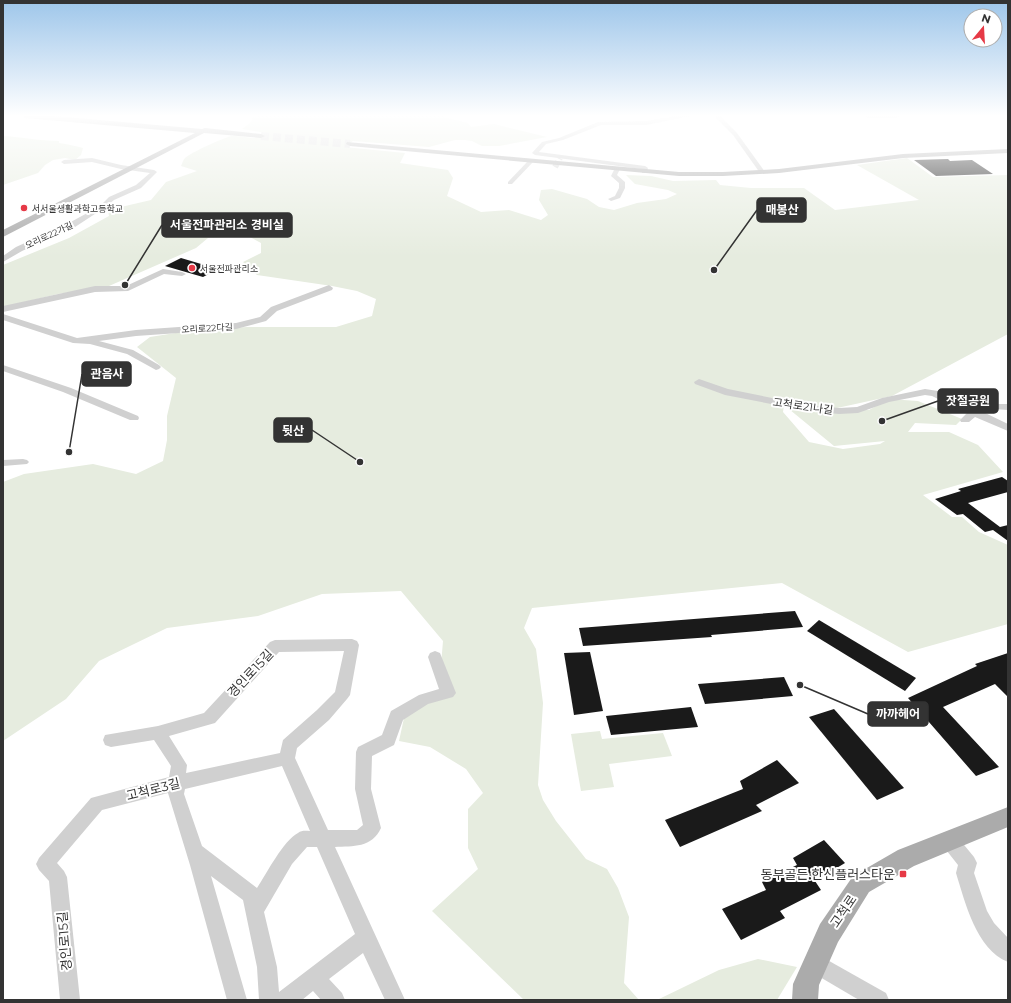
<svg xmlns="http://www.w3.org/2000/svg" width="1011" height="1003" viewBox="0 0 1011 1003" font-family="Montserrat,'Noto Sans KR',sans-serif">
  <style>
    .green { fill: #e6ecdf; fill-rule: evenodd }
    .building { fill: #1a1a1a }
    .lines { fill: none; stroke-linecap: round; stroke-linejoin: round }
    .minor-tunnel { stroke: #d6d6d6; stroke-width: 6; stroke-dasharray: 6 3; stroke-linecap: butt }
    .major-tunnel { stroke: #d6d6d6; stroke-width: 8; stroke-dasharray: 8 4; stroke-linecap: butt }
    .minor { fill: #d0d0d0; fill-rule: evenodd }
    .major { fill: #ababab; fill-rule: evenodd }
    .poi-dot { fill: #e63946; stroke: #fff; stroke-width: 1.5 }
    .labels { text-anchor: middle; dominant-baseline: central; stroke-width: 4; stroke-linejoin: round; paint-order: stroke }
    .far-poi-label { font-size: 9px; fill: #333; stroke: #fff; text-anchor: start }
    .far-street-label { font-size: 9px; fill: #333; stroke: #fff }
    .street-label { font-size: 11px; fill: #333; stroke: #fff }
    .near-street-label { font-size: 13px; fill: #333; stroke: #fff }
    .near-poi-label { font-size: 13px; fill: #333; stroke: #fff; text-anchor: end }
    .leader { fill: none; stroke: #333; stroke-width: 1.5 }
    .callout-dot { fill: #333; stroke: #fff; stroke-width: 1.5 }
    .callout { fill: #333; stroke: #333; stroke-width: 1.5 }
    .callout-label { font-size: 12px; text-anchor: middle; font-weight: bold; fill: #fff }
  </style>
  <rect width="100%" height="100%" fill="#fff"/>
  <g class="green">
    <path d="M254 116H440L468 123 471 127 494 124 547 137 499 146H482L472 141 465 140H455L429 147 353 141 344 147 405 153 400 163 448 170 453 178 447 196 481 212 509 210 541 220 548 215 539 200 541 190 552 189 587 199 599 207 614 210 637 203 666 199 677 194 668 190 635 184 626 175 651 176 673 181 716 180 720 185 751 188H804L835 210 919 200 857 165 907 158 933 177 1008 175V334L892 396 828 410H869L889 399 918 401 962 419 956 425 915 423 908 432H949L978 445 1003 472 923 495 952 517H962L979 532 1008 545V624L908 652 782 583 532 608 524 628 536 649 543 703 538 785 543 800 556 821 586 859 607 869 618 888 629 917 624 983 639 1000H524L432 911 478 869 468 848V809L483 793 466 769 430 747 399 741 404 718 423 705 451 696 441 665 443 641 401 591 322 594 258 616 167 628 99 661 66 699 3 741V482L24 474 93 464 136 474 163 461 167 440V416L176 378 137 347 150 337 188 331 247 327H336L372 316 376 299 357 291 332 286 257 275 243 262 261 253V243L248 236 208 238 196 248 109 286 58 294 3 307V265L69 238 109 216 108 210 151 200 166 182 197 171 181 166C182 164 183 160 185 158 190 153 225 137 232 136 244 135 259 143 267 133L242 129 250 123ZM784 405 834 446 885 441 880 444 843 449 809 442 783 412Z"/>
    <path d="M3 136C22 137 40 141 59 141V143C68 144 75 146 83 148L81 155 75 160 65 158 53 160 45 165 38 173 3 185Z"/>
    <path d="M600 731 602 739 663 733 672 756 609 764 614 787 581 791 571 734Z"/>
    <path d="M758 959 797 967 777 1000H657L719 970Z"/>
  </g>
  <g class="building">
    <path d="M948 159 950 161 972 160 993 174 936 176 914 160Z"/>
    <path d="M181 258 218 269 203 277 165 266Z"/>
    <path d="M1002 477 1008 481V492L968 503 1000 527 1008 525V541L993 530 985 532 963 514 957 515 935 499 961 491 958 489Z"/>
    <path d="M795 611 803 627 711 635 712 637 583 646 579 628Z"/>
    <path d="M819 620 916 678 905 691 807 631Z"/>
    <path d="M590 652 603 711 574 715 564 653Z"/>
    <path d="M1008 653V697L995 684 943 707 999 767 976 776 908 698 977 666 975 664Z"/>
    <path d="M784 677 793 696 705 704 698 684Z"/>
    <path d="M691 707 698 727 611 735 606 716Z"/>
    <path d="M834 709 904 788 877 800 809 717Z"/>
    <path d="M777 760 799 783 756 805 762 811 680 847 665 820 743 789 740 781Z"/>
    <path d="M824 840 845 863 815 881 821 890 780 911 785 918 741 940 722 909 766 890 762 882 797 865 793 858Z"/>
  </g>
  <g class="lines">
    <path class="minor-tunnel" d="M555 167 560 158"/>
    <path class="major-tunnel" d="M261 136 350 144"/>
    <g class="minor">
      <path d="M676 116H691L646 125H601L563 140 546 144 539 152 645 166 648 168 646 173H642L641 169 535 155 532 153 542 142 559 138 598 122 646 121Z"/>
      <path d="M714 116H720L737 133 765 172 764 173H760L733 135Z"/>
      <path d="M865 116H900L897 118H868Z"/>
      <path d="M92 158 121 165 154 170 157 172 141 188 114 200 104 208 75 227 22 251 3 262V256L16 247 69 223 100 206 109 197 136 185 150 173 121 169 92 162 64 164 61 162 64 160Z"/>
      <path d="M529 160 534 161 512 184H508V182Z"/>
      <path d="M617 167 620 169 617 175 625 182V188L620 198 611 201 608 199 615 196 619 188V183L611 176 615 168Z"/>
      <path d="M163 269 182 272 186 274 182 276 164 274 128 291 95 292 3 312V306L95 286H126Z"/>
      <path d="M329 285 333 288 332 290 277 311 266 321 236 329 136 336 99 341 133 350 159 365 161 367 159 369 156 370 127 354 90 344 73 343 3 320V314L77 338 136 330 236 323 260 317 271 307Z"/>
      <path d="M3 365 71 388 138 416 139 418 138 420H130L63 392 3 371Z"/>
      <path d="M699 379 728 389 807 405 839 408 857 407 882 398 925 389 938 391 973 408 980 404H1008V410L993 409 981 411 1008 424V431L975 417 969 422H961L960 420 967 413 932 396 925 395 889 402 858 413 839 414 807 411 725 395 695 384 694 382Z"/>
      <path d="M23 459 27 460 29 462 27 464 3 466V460Z"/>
      <path d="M352 639 357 641 359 645 350 695 347 699 329 720 297 748 295 758 328 830H357L363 825 355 789 356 752 358 747 382 735 391 711 419 695 439 689 428 657 430 653 435 651 440 653 456 693 453 697 428 704 403 720 394 745 372 756 371 789 381 828C372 848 353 846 335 847L405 1000H385L363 953 329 979 342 993 345 1000H321L313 991 302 1000H259L257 967 243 900 211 876 247 1000H227L190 865 168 793 102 810 57 863 64 871 67 877 80 1000H60L49 881 39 870 36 864 39 858 91 798 169 777 171 766 154 740 111 747 105 745 103 740 105 735 158 726 204 713 270 642 275 640ZM344 651 335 692 317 710 283 740 280 753 186 773 187 765 169 736 215 723 279 652ZM282 766 310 831C306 831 302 830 298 833 283 841 267 873 257 888L202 846 184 794 185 789ZM307 847H317L355 934 279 992 277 967 264 912 292 864Z"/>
      <path d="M949 832 955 834 974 857 977 863 974 873 987 911 994 923 1008 938V962C976 949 965 902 956 873L958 865 943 846 940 840 943 834Z"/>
      <path d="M815 953 886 993 889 1000H859L808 970 805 963 808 956Z"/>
    </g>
    <g class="major">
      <path d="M22 116H54L202 129 205 128 261 134 265 136 261 138 204 133 3 237V230L195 133 25 118Z"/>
      <path d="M347 142 679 172H723L779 169 903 154 1008 149V153L903 158 779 173 723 176H679L350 146 346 144Z"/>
      <path d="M1008 807V827L914 866 869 892 838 942 819 985 818 1000H792L793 984 820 924 853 876 898 850Z"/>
    </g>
  </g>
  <linearGradient id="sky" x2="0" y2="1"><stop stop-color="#9ec6ea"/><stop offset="0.45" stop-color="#fff"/><stop offset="1" stop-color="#fff" stop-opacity="0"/></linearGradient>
  <rect width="1011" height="257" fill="url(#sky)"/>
  <g class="poi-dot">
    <circle cx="24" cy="208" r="4"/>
    <circle cx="192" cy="268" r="4"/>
    <rect x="899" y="870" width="8" height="8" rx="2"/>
  </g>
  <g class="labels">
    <g class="far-poi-label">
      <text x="32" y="208">서서울생활과학고등학교</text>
      <text x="200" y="268">서울전파관리소</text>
    </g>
    <g class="far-street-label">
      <text transform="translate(49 235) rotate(-25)">오리로22가길</text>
      <text transform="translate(207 328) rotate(-3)">오리로22다길</text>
    </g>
    <g class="street-label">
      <text transform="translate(803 406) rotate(8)">고척로21나길</text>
    </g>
    <g class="near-street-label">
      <text transform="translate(250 673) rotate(-47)">경인로15길</text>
      <text transform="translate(153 789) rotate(-14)">고척로3길</text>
      <text transform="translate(843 911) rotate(-56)">고척로</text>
      <text transform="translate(64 941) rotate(-95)">경인로15길</text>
    </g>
    <g class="near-poi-label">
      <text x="895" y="874">동부골든.한신플러스타운</text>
    </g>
  </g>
  <path class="leader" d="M714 270L757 210M125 285L162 225M69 452L82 374M882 421L938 401M360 462L312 430M800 685L868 714"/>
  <g class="callout-dot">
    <circle cx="714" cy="270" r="4"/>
    <circle cx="125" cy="285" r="4"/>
    <circle cx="69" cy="452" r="4"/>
    <circle cx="882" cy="421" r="4"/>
    <circle cx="360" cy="462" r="4"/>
    <circle cx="800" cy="685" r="4"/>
  </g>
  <g class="callout">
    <rect x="757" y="198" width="49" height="24" rx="4"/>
    <rect x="162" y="213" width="130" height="24" rx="4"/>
    <rect x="82" y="362" width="49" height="24" rx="4"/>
    <rect x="938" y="389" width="60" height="24" rx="4"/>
    <rect x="274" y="418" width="38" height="24" rx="4"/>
    <rect x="868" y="702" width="60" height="24" rx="4"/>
  </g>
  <g class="callout-label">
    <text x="782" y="214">매봉산</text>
    <text x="227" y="229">서울전파관리소 경비실</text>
    <text x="107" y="378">관음사</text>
    <text x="968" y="405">잣절공원</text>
    <text x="293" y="435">뒷산</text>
    <text x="898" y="718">까까헤어</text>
  </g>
  <rect width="1011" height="1003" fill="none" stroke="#333333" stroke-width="8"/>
  <g transform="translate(983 28) rotate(18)"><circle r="19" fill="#ffffff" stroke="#adadad"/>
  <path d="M0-3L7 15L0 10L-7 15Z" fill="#e63946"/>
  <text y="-6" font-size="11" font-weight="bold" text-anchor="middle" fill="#333333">N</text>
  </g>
</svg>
